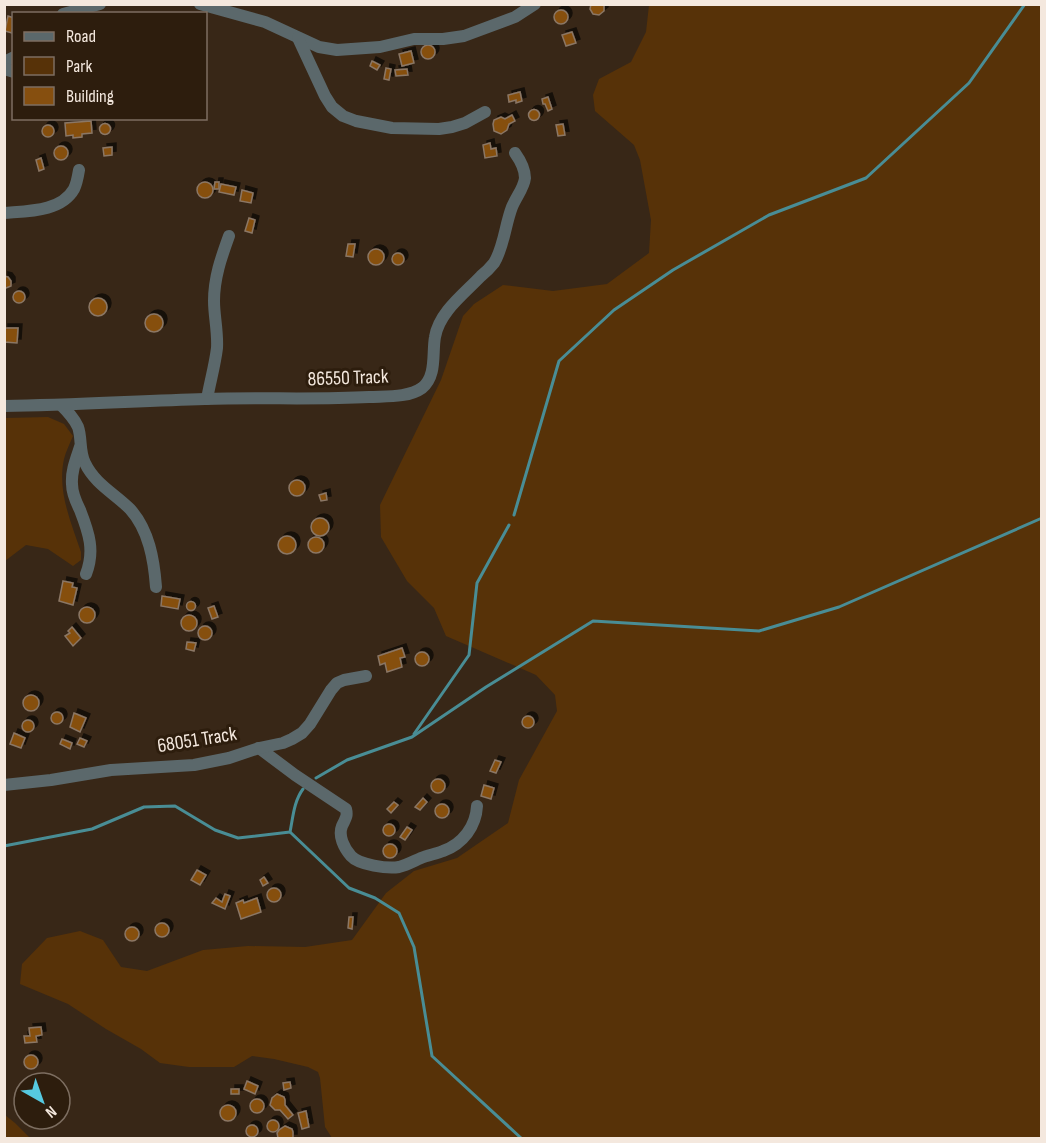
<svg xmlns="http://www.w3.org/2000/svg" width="1046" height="1143" viewBox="0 0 1046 1143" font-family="'Sofia Sans Condensed',sans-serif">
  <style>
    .green { fill: #573208 }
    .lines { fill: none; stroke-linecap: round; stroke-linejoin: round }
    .stream { stroke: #498d95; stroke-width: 3 }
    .building { fill: #864f0f; stroke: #8b7765; stroke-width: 1.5; filter: url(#shadow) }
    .minor { stroke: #5b686b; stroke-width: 12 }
    .labels { text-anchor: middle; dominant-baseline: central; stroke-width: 6; stroke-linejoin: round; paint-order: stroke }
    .street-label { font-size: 20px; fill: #f4e8de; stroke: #2d1d0d }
  </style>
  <defs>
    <filter id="shadow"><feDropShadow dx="4" dy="-4" stdDeviation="0" flood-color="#0009"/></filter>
  </defs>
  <rect width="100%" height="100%" fill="#382717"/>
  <g class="green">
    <path d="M649 5H1041V1138H332L325 1127 320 1078 318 1072 308 1067 274 1059 252 1056 234 1067H189L160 1063 141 1049 106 1029 68 1004 20 984 22 964 47 938 80 931 103 940 121 967 147 971 203 950 248 946 305 947 352 940 386 893 414 871 457 858 508 823 519 780 557 711 555 695 536 675 446 636 434 608 407 581 381 537 380 505 441 380 463 316 474 304 503 285 553 291 607 284 649 253 651 220 640 160 634 145 595 111 593 95 599 79 631 62 646 32Z"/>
    <path d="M48 417 64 424 73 436C70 443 66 451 64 459 57 491 71 522 81 552V560L73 566 48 549 26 545 5 561V418Z"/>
    <path d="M5 1115 15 1123 30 1138H5Z"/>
  </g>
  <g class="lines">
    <g class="stream">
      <path d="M514 515 559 361 614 310 673 270 769 215 866 178 969 83 1025 4"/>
      <path d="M414 734 469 655 477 583 509 525"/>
      <path d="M316 778 347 760 412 737 486 687 593 621 759 631 839 607 1042 518"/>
      <path d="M290 832 349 888 375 898 399 913 414 947 432 1056 521 1138"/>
      <path d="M4 846 92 829 144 807 175 806 215 830 238 838 290 832C293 817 294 801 303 789"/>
    </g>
  </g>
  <g class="building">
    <path d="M591 4H604V11L599 15 593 14 590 9Z"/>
    <circle cx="561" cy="17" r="7"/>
    <path d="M8 16 14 18 12 33 5 31Z"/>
    <path d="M572 32 576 43 566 46 562 35Z"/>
    <circle cx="428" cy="52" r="7"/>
    <path d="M411 51 414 63 402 66 399 54Z"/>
    <path d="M372 61 380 65 377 70 370 66Z"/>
    <path d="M386 68 391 69 389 80 384 79Z"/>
    <path d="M407 69 408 75 396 76 395 70Z"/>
    <path d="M520 92 522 101 516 103V100L509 102 508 95Z"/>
    <path d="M548 97 552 109 548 111 545 104H543L542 99Z"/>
    <circle cx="534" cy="115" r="5.5"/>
    <path d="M512 115 515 121 509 124 507 130 501 134 494 131 493 124 494 120 501 117 505 119Z"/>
    <path d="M91 121 92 133 82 134V137L73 138V135L66 136 65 123Z"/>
    <circle cx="105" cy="129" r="5.5"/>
    <path d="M563 124 565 135 558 136 556 125Z"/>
    <circle cx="48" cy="131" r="6"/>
    <path d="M490 143 491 149 496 148 497 156 485 158 483 145Z"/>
    <circle cx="61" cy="153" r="7"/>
    <path d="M112 147V155L104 156 103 148Z"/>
    <path d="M41 158 44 169 39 171 36 160Z"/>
    <circle cx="205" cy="190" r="8"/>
    <path d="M215 182H219V189H214Z"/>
    <path d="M221 184 236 187 234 195 219 192Z"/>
    <path d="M242 190 253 193 251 203 240 201Z"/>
    <path d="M249 218 255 220 252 233 245 231Z"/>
    <path d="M348 244H355L353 257 346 256Z"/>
    <circle cx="376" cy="257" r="8"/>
    <circle cx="398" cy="259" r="6"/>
    <path d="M4 276 8 277 11 281V286L6 288H4Z"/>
    <circle cx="19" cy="297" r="6"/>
    <circle cx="98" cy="307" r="9"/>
    <circle cx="154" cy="323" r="9"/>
    <path d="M4 328H18L17 343 4 342Z"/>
    <circle cx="297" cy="488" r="8"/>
    <path d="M326 493 327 500 321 501 319 495Z"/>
    <circle cx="320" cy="527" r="9"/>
    <circle cx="287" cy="545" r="9"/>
    <circle cx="316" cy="545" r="8"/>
    <path d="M63 581 73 583 72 587 77 588 73 605 59 601Z"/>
    <path d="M162 596 180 599 178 609 161 606Z"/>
    <circle cx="191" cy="606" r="4.5"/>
    <path d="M214 606 218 617 212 619 208 608Z"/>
    <circle cx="87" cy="615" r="8"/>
    <circle cx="189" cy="623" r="8"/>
    <circle cx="205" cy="633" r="7"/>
    <path d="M72 627 81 638 73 646 65 636 70 633 68 631Z"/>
    <path d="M187 642 196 643 194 651 186 649Z"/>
    <path d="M402 648 405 657 400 658 402 667 387 672 385 663 380 665 378 656Z"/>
    <circle cx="422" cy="659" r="7"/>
    <circle cx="31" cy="703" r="8"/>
    <circle cx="57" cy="718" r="6"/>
    <path d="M74 713 86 718 80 732 70 727Z"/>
    <circle cx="528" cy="722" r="6"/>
    <circle cx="28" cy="726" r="6"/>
    <path d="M14 733 25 738 21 748 10 744Z"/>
    <path d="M80 738 87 741 84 747 77 744Z"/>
    <path d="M62 739 72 743 70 749 60 744Z"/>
    <path d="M495 760 501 762 496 773 490 771Z"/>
    <circle cx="438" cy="786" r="7"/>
    <path d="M484 785 494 788 491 799 481 796Z"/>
    <path d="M423 798 427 802 420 810 415 807Z"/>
    <path d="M394 802 398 805 391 813 387 809Z"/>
    <circle cx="442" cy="811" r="7"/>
    <circle cx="389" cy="830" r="6"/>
    <path d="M407 827 412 830 405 840 400 837Z"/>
    <circle cx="390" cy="851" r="7"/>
    <path d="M197 870 206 875 200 885 191 880Z"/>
    <path d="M264 877 268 883 263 886 260 880Z"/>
    <circle cx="274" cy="895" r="7"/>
    <path d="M225 894 230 896 225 909 212 903 216 898 222 902Z"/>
    <path d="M257 898 261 912 241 919 236 903 243 900 244 903Z"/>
    <path d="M349 917H353L352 929 348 928Z"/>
    <circle cx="162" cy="930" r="7"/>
    <circle cx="132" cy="934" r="7"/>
    <path d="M41 1027 42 1035 36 1036 37 1042 25 1043 24 1036H30L29 1028Z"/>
    <circle cx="31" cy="1062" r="7"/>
    <path d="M247 1081 258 1086 255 1094 244 1089Z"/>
    <path d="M290 1082 291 1088 284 1090 283 1083Z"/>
    <rect x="231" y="1089" width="8" height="5"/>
    <path d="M277 1094 284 1097 285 1100V1105L293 1115 288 1119 280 1110H275L270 1105 272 1098Z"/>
    <circle cx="257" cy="1106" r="7"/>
    <circle cx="228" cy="1113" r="8"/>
    <path d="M306 1111 309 1127 302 1129 298 1113Z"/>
    <circle cx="273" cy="1126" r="6"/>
    <circle cx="252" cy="1131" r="6"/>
    <path d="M285 1126 292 1129 293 1132V1138H278L277 1133 279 1130Z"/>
  </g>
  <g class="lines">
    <g class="minor">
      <path d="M200 4 265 22 319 47 337 50 380 47 414 39H443L464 36 515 17 535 4"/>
      <path d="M63 14 100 4"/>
      <path d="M298 38 325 96 332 107 343 116 356 121 392 128 439 129 452 127 465 123 485 112"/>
      <path d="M4 62 14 57"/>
      <path d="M4 69 14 72"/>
      <path d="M4 213C27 211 61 212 74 189 77 183 78 176 79 170"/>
      <path d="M207 399C210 382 215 365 217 348 218 332 214 316 214 301 214 278 221 258 229 236"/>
      <path d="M61 405C68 412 74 418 78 427 82 438 79 452 85 463 95 484 114 493 130 509 149 530 154 560 156 587"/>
      <path d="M4 406C71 405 138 401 205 399 259 397 314 400 369 397 385 396 408 398 422 388 437 376 432 353 435 337 439 312 465 293 481 276 486 272 490 268 494 263 504 247 505 225 512 207 516 197 524 188 525 178 525 168 520 160 515 153"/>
      <path d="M80 447C76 459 71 471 72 484 72 493 76 502 80 510 89 533 95 551 86 574"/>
      <path d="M259 748 295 775 346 809C348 817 345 819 342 826 338 836 344 848 351 856 359 865 388 869 399 867 407 865 414 861 421 858 428 855 436 854 443 851 463 844 476 826 477 806"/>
      <path d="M4 785 51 780 111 770 194 765 229 758 259 748 283 743 292 739 302 733 310 724 331 690 337 683 344 680 366 676"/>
    </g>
  </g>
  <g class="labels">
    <g class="street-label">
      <text transform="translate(348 378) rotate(-2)">86550 Track</text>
      <text transform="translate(197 740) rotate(-9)">68051 Track</text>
    </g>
  </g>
  <rect width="1046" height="1143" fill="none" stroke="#f4e8de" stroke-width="12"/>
  <rect x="12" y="12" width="195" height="108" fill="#2d1d0d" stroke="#7d6e61" stroke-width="1.5"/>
  <rect x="24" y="32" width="30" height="9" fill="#5b686b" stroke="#7d6e61" stroke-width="1.5"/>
  <text x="66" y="42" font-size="18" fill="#f4e8de">Road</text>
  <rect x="24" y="57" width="30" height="18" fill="#573208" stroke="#7d6e61" stroke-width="1.5"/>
  <text x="66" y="72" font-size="18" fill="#f4e8de">Park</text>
  <rect x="24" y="87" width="30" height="18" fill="#864f0f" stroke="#7d6e61" stroke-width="1.5"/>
  <text x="66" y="102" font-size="18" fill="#f4e8de">Building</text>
  <g transform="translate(42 1101) rotate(140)"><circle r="28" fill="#2d1d0d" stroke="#7d6e61" stroke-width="1.5"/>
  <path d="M0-4.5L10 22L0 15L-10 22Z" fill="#56c9e0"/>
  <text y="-9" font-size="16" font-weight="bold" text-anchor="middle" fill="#f4e8de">N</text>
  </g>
</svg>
